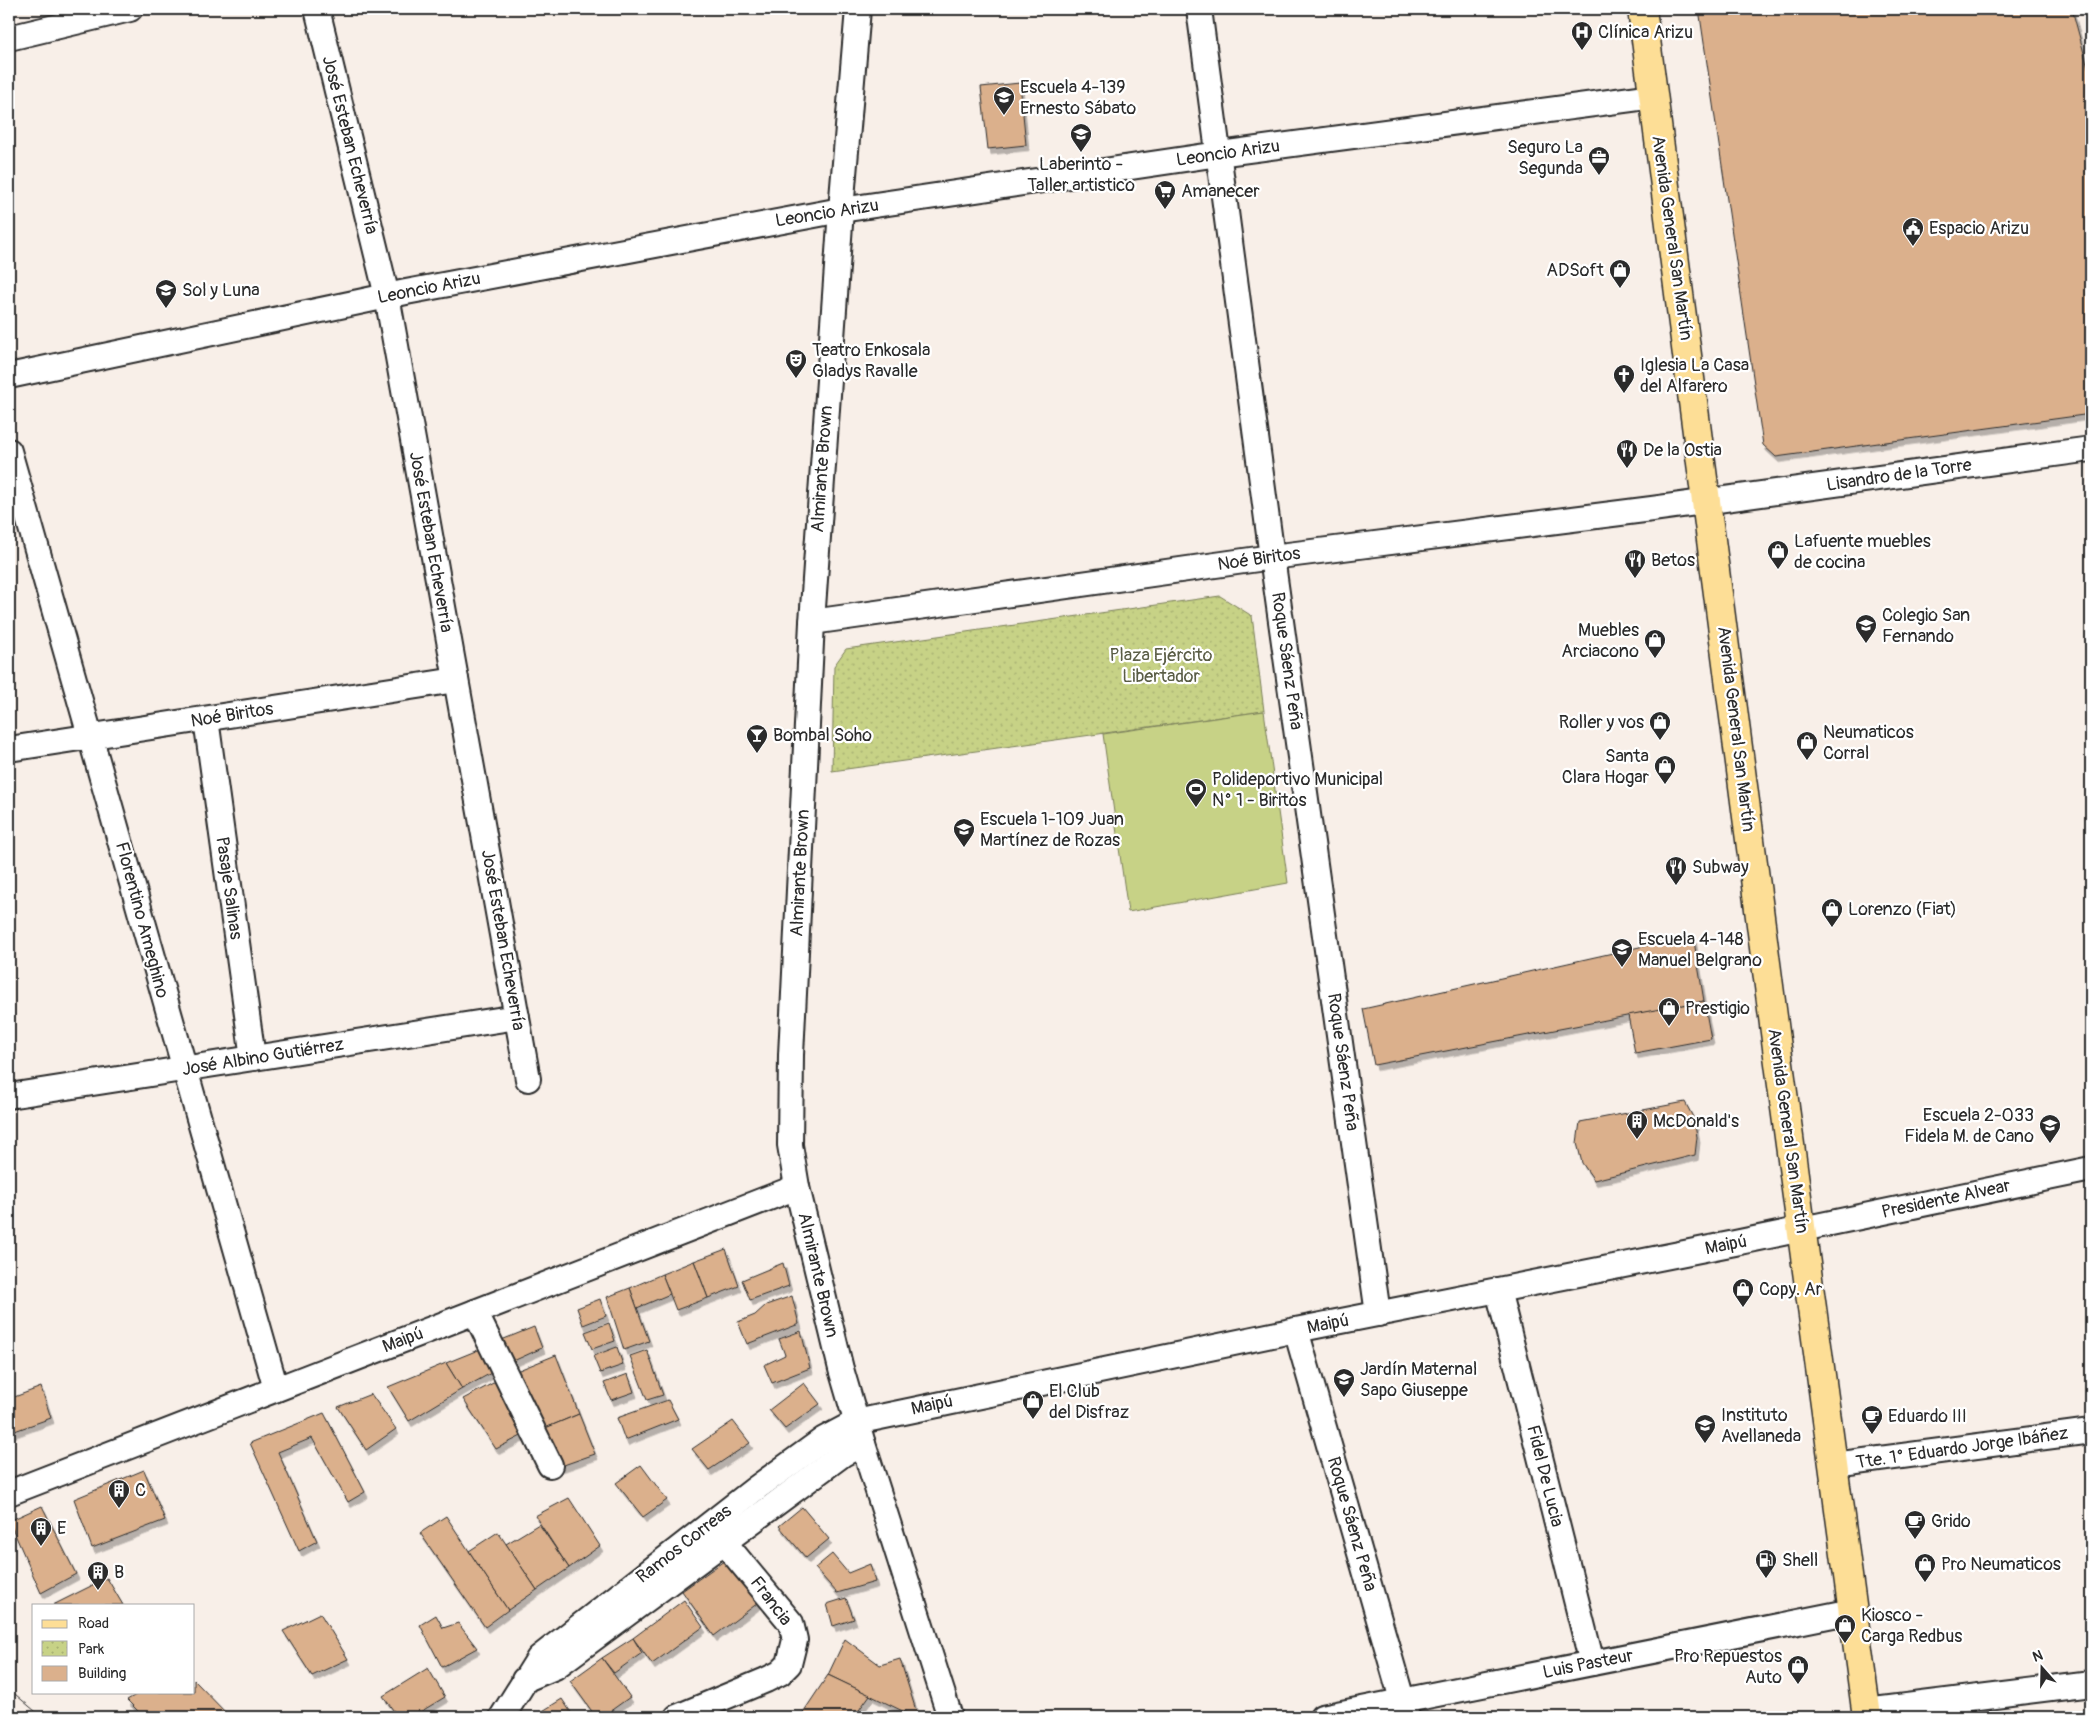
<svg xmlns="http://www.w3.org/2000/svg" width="2100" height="1726" viewBox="0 0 2100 1726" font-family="Pangolin,sans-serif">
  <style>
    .park { fill: url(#park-dots); stroke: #797e58 }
    .pitch { fill: #c7d286; stroke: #797e58 }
    .building { fill: #dbb08c; stroke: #2b2b2b; filter: url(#shadow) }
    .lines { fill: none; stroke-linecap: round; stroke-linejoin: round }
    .minor-casing { stroke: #2b2b2b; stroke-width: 28 }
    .major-casing { stroke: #2b2b2b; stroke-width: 31 }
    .minor { stroke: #fff; stroke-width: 24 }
    .major { stroke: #fdde96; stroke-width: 28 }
    .tram { stroke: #2b2b2b; stroke-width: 1 }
    .labels { text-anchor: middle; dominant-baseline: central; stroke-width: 4.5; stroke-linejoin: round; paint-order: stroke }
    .poi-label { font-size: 18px; fill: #2b2b2b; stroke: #fff; text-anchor: start }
    .street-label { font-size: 18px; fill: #2b2b2b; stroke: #fff }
    .park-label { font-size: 18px; fill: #5a5d46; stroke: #fff }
  </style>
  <defs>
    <pattern id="park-dots" width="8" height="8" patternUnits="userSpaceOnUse" patternTransform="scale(1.25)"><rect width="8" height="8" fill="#c7d286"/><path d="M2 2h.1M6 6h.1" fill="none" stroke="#abb474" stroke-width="1.8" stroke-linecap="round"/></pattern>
    <filter id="shadow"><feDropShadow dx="3" dy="5.5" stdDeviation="0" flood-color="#0004"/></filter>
  </defs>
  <rect width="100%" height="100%" fill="#f8efe8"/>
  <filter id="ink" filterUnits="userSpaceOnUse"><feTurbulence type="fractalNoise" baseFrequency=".02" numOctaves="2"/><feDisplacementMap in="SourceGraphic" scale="10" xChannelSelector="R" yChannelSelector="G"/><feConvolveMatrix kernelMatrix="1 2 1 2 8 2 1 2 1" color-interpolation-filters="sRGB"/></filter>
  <g filter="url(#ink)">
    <path class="park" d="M1220 596 1252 616 1264 711 832 771 834 666 846 649Z"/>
    <path class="pitch" d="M1264 711 1288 883 1128 912 1103 734Z"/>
    <g class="building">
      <path d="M1699 9H2072L2091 79V414L1776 457 1763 445Z"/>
      <path d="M1020 83 1026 145 988 149 981 87Z"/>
      <path d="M1693 935 1704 1001 1374 1065 1363 1009Z"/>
      <path d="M1704 1001 1711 1039 1635 1053 1628 1015Z"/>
      <path d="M1685 1102 1694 1119 1697 1137 1695 1155 1594 1180 1582 1163 1577 1143 1580 1122Z"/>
      <path d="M726 1249 739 1286 708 1298 694 1261Z"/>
      <path d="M694 1261 708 1298 676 1310 662 1274Z"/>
      <path d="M783 1263 789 1286 750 1300 742 1280Z"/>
      <path d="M662 1274 670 1294 637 1308 630 1288Z"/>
      <path d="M630 1288 649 1341 624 1350 607 1297Z"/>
      <path d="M792 1296 799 1324 747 1344 738 1322 755 1315 766 1305Z"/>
      <path d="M600 1299 606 1316 583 1325 577 1308Z"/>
      <path d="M609 1323 615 1341 592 1349 585 1332Z"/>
      <path d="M534 1327 542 1348 509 1363 499 1341Z"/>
      <path d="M801 1331 810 1368 772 1383 764 1365 785 1355 779 1339Z"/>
      <path d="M617 1347 623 1365 600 1373 593 1356Z"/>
      <path d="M483 1348 493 1372 462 1389 446 1363Z"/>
      <path d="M647 1350 663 1395 647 1400 630 1356Z"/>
      <path d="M556 1355 579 1414 543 1429 514 1372Z"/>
      <path d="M446 1363 462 1389 409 1421 388 1387Z"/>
      <path d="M628 1374 634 1392 611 1400 604 1383Z"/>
      <path d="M497 1381 529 1432 496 1449 463 1399Z"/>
      <path d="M804 1383 820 1404 785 1429 769 1410Z"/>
      <path d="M41 1387 51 1418 9 1433V1399Z"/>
      <path d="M371 1394 396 1429 366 1450 338 1407Z"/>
      <path d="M668 1400 678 1419 625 1440 617 1418Z"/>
      <path d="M324 1413 365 1492 348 1502 312 1438 278 1452 317 1541 299 1551 250 1443Z"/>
      <path d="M579 1414 595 1454 561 1466 543 1429Z"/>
      <path d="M733 1421 750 1443 709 1470 692 1449Z"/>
      <path d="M641 1465 667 1500 643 1517 616 1483Z"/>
      <path d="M144 1470 165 1520 92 1548 74 1499Z"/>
      <path d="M569 1498 600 1546 569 1568 535 1516Z"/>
      <path d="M42 1506 76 1574 41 1593 9 1521Z"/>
      <path d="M802 1507 829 1539 806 1558 779 1526Z"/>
      <path d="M446 1516 508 1610 485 1627 420 1533Z"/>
      <path d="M539 1524 569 1568 537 1590 506 1544Z"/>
      <path d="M498 1532 537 1590 508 1610 469 1551Z"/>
      <path d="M832 1554 848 1573 870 1564 875 1582 837 1593 815 1568Z"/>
      <path d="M728 1558 762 1600 714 1636 682 1591Z"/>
      <path d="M107 1578 123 1605H53Z"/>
      <path d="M846 1598 854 1619 833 1626 827 1604Z"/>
      <path d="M684 1600 703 1627 652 1664 633 1638Z"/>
      <path d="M320 1613 348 1659 312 1676 283 1631Z"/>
      <path d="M436 1615 443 1628 458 1623 477 1648 442 1667 420 1625Z"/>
      <path d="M633 1638 642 1653 614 1673 602 1658Z"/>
      <path d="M845 1639 880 1665 900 1659 918 1717H915L828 1675Z"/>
      <path d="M602 1658 630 1697 602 1717H596L570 1681Z"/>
      <path d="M428 1668 445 1697 412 1717H398L383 1696Z"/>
      <path d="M828 1675 870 1695 854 1717H809L802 1714Z"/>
      <path d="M194 1680 230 1717H144L127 1700 141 1692H194Z"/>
      <path d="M562 1699 574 1717H533Z"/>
    </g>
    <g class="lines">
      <g class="minor-casing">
        <g id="minor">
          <path d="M317 9 387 296 528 1079"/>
          <path d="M858 9 841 210 812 622 791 1055 790 1145 797 1187 841 1369 863 1444 950 1717"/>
          <path d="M1199 9 1272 557 1378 1314"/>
          <path d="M9 38 130 9"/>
          <path d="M9 376 406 292 841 210 1219 154 1654 96"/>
          <path d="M9 451C100 763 185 1077 276 1389"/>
          <path d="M812 622 1272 557 1652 509 2091 449"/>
          <path d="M206 719 253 1058"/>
          <path d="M9 749 456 680"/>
          <path d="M9 1096 517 1017"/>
          <path d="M1498 1290 1592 1663"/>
          <path d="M475 1312 550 1465"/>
          <path d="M1296 1330 1407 1717"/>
          <path d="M1834 1465 2091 1431"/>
          <path d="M9 1493 797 1187"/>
          <path d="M524 1680 555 1667 843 1454 863 1444"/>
          <path d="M1866 1711 2091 1683"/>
          <path d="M502 1717 539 1658 755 1489 824 1439 856 1422 1296 1330 1735 1243 2091 1169"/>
          <path d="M677 1717 766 1680 780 1673 789 1664 795 1640 791 1623 724 1542"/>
          <path d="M1322 1717 1853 1611"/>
        </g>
      </g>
      <g class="major-casing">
        <path id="major" d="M1642 9 1779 1063 1867 1717"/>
      </g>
      <use href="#minor" class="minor"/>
      <use href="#major" class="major"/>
      <g class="tram">
        <path d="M9 1689 42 1717"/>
        <path d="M9 1708 19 1717"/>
      </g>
    </g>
  </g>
  <defs>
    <g id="hospital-pin" transform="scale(1.125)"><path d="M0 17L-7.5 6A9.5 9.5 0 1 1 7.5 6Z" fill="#2b2b2b" stroke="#fff"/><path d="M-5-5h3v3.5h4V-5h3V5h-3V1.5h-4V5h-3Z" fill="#fff"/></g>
    <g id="school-pin" transform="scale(1.125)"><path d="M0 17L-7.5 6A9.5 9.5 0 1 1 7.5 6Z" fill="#2b2b2b" stroke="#fff"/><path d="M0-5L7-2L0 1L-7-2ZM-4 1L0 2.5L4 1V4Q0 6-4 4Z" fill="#fff"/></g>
    <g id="office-pin" transform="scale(1.125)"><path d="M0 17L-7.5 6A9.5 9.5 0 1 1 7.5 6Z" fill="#2b2b2b" stroke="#fff"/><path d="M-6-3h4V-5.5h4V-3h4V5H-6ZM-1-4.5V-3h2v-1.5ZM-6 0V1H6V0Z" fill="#fff"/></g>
    <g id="supermarket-pin" transform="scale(1.125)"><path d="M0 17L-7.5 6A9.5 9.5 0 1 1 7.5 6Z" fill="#2b2b2b" stroke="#fff"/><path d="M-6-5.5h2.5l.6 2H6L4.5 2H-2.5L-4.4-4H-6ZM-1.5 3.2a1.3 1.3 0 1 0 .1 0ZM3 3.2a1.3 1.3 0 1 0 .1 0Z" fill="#fff"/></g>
    <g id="civic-pin" transform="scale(1.125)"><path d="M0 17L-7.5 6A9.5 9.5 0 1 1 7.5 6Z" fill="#2b2b2b" stroke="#fff"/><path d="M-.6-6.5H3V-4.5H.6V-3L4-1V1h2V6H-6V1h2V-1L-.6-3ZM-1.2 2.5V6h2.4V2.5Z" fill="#fff"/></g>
    <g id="shop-pin" transform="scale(1.125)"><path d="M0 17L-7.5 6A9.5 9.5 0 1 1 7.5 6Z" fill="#2b2b2b" stroke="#fff"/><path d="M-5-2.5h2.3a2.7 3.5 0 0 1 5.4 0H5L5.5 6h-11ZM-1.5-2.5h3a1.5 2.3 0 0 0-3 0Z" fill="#fff"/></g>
    <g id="theatre-pin" transform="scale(1.125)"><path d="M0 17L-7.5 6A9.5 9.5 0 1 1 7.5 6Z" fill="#2b2b2b" stroke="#fff"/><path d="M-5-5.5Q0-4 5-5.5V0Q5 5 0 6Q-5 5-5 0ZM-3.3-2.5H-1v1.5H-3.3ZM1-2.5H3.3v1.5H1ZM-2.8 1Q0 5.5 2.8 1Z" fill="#fff"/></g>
    <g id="church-pin" transform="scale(1.125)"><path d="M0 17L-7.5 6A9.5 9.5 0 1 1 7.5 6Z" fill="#2b2b2b" stroke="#fff"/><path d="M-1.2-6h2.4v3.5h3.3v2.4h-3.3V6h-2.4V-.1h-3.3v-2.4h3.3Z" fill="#fff"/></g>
    <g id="restaurant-pin" transform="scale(1.125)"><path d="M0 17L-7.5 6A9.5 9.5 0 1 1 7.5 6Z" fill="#2b2b2b" stroke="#fff"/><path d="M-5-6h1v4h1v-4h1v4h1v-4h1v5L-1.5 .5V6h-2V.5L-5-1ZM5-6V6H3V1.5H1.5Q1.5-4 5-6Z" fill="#fff"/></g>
    <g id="bar-pin" transform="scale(1.125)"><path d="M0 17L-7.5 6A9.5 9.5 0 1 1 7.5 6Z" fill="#2b2b2b" stroke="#fff"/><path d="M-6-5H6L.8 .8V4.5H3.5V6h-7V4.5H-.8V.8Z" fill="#fff"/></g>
    <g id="stadium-pin" transform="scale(1.125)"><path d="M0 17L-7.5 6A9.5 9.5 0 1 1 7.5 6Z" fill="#2b2b2b" stroke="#fff"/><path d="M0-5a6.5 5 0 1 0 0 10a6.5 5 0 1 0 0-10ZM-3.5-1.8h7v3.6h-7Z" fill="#fff"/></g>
    <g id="building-pin" transform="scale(1.125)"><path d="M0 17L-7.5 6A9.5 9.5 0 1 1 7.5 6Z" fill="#2b2b2b" stroke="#fff"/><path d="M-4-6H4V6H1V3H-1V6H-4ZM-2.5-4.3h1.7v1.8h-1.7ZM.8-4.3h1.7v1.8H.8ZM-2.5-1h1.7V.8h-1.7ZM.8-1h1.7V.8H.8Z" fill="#fff"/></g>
    <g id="cafe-pin" transform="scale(1.125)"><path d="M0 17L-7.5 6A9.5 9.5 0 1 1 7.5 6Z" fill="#2b2b2b" stroke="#fff"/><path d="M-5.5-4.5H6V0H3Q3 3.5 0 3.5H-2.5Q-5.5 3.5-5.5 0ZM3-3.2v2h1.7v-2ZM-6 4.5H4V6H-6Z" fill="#fff"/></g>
    <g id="university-pin" transform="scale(1.125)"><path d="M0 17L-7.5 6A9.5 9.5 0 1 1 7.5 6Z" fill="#2b2b2b" stroke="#fff"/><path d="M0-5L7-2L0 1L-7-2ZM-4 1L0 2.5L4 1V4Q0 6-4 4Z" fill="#fff"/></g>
    <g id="fuel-pin" transform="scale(1.125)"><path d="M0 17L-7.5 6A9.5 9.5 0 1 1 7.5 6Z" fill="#2b2b2b" stroke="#fff"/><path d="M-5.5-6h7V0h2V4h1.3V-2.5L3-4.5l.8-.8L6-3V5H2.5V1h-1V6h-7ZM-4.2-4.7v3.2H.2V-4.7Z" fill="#fff"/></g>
  </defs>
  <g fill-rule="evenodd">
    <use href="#hospital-pin" x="1582" y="32"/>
    <use href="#school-pin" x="1004" y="97"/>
    <use href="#school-pin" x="1081" y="134"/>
    <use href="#office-pin" x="1599" y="157"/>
    <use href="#supermarket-pin" x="1165" y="191"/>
    <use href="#civic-pin" x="1913" y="228"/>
    <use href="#shop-pin" x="1620" y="270"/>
    <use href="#school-pin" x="166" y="290"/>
    <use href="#theatre-pin" x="796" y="360"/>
    <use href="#church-pin" x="1624" y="375"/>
    <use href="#restaurant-pin" x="1627" y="450"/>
    <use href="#shop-pin" x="1778" y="551"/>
    <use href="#restaurant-pin" x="1635" y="560"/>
    <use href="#school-pin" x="1866" y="625"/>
    <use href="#shop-pin" x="1655" y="640"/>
    <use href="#shop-pin" x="1660" y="722"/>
    <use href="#bar-pin" x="757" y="735"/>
    <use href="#shop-pin" x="1807" y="742"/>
    <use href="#shop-pin" x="1665" y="766"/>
    <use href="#stadium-pin" x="1196" y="789"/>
    <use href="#school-pin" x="964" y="829"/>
    <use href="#restaurant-pin" x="1676" y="867"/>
    <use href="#shop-pin" x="1832" y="909"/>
    <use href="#school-pin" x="1622" y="949"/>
    <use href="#shop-pin" x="1669" y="1008"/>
    <use href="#building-pin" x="1637" y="1121"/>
    <use href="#school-pin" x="2050" y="1125"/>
    <use href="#shop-pin" x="1743" y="1289"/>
    <use href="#school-pin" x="1344" y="1379"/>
    <use href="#shop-pin" x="1033" y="1401"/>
    <use href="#cafe-pin" x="1872" y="1416"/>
    <use href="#university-pin" x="1705" y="1425"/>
    <use href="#building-pin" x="119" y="1490"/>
    <use href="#cafe-pin" x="1915" y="1521"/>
    <use href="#building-pin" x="41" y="1528"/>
    <use href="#fuel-pin" x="1766" y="1560"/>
    <use href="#shop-pin" x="1925" y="1564"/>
    <use href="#building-pin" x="98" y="1572"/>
    <use href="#shop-pin" x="1845" y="1625"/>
    <use href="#shop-pin" x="1798" y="1666"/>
  </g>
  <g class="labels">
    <g class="poi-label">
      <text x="1598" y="32">Clínica Arizu</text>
      <text x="1020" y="87">Escuela 4-139<tspan x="1020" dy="21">Ernesto Sábato</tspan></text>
      <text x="1583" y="147" text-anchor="end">Seguro La<tspan x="1583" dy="21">Segunda</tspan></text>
      <text x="1081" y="164" text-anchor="middle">Laberinto -<tspan x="1081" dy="21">Taller artistico</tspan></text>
      <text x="1181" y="191">Amanecer</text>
      <text x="1929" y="228">Espacio Arizu</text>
      <text x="1604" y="270" text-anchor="end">ADSoft</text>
      <text x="182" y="290">Sol y Luna</text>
      <text x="812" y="350">Teatro Enkosala<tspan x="812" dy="21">Gladys Ravalle</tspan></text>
      <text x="1640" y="365">Iglesia La Casa<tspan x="1640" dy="21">del Alfarero</tspan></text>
      <text x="1643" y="450">De la Ostia</text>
      <text x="1794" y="541">Lafuente muebles<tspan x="1794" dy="21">de cocina</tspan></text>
      <text x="1651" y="560">Betos</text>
      <text x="1882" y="615">Colegio San<tspan x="1882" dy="21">Fernando</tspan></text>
      <text x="1639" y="630" text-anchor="end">Muebles<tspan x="1639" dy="21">Arciacono</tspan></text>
      <text x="1644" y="722" text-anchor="end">Roller y vos</text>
      <text x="1823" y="732">Neumaticos<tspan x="1823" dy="21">Corral</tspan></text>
      <text x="773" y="735">Bombal Soho</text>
      <text x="1649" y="756" text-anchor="end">Santa<tspan x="1649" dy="21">Clara Hogar</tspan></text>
      <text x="1212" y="779">Polideportivo Municipal<tspan x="1212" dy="21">N° 1 - Biritos</tspan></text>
      <text x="980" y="819">Escuela 1-109 Juan<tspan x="980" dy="21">Martínez de Rozas</tspan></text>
      <text x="1692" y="867">Subway</text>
      <text x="1848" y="909">Lorenzo (Fiat)</text>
      <text x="1638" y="939">Escuela 4-148<tspan x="1638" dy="21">Manuel Belgrano</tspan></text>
      <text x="1685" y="1008">Prestigio</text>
      <text x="2034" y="1115" text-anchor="end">Escuela 2-033<tspan x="2034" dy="21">Fidela M. de Cano</tspan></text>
      <text x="1653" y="1121">McDonald's</text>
      <text x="1759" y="1289">Copy. Ar</text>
      <text x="1360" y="1369">Jardín Maternal<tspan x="1360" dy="21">Sapo Giuseppe</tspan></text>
      <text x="1049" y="1391">El Club<tspan x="1049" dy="21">del Disfraz</tspan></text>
      <text x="1721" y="1415">Instituto<tspan x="1721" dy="21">Avellaneda</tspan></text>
      <text x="1888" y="1416">Eduardo III</text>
      <text x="135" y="1490">C</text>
      <text x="1931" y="1521">Grido</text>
      <text x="57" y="1528">E</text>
      <text x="1782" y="1560">Shell</text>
      <text x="1941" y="1564">Pro Neumaticos</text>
      <text x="114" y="1572">B</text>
      <text x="1861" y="1615">Kiosco -<tspan x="1861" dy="21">Carga Redbus</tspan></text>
      <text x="1782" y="1656" text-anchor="end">Pro Repuestos<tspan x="1782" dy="21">Auto</tspan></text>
    </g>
    <g class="street-label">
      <text transform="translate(350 145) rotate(76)">José Esteban Echeverría</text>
      <text transform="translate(1228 153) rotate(-8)">Leoncio Arizu</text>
      <text transform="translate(827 213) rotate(-9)">Leoncio Arizu</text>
      <text transform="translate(1672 238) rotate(82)">Avenida General San Martín</text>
      <text transform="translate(429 288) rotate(-11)">Leoncio Arizu</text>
      <text transform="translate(822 469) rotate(-86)">Almirante Brown</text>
      <text transform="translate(1899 475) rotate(-8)">Lisandro de la Torre</text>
      <text transform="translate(431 542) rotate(80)">José Esteban Echeverría</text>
      <text transform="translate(1259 559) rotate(-8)">Noé Biritos</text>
      <text transform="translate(1287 661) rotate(82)">Roque Sáenz Peña</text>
      <text transform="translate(232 715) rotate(-9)">Noé Biritos</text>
      <text transform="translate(1736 729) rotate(83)">Avenida General San Martín</text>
      <text transform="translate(800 873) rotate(-87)">Almirante Brown</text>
      <text transform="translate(229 888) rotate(82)">Pasaje Salinas</text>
      <text transform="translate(142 920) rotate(75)">Florentino Ameghino</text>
      <text transform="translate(503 940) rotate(80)">José Esteban Echeverría</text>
      <text transform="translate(263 1057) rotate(-9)">José Albino Gutiérrez</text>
      <text transform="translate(1343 1062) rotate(82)">Roque Sáenz Peña</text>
      <text transform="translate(1788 1131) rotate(82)">Avenida General San Martín</text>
      <text transform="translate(1946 1199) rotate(-12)">Presidente Alvear</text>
      <text transform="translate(1726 1245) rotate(-11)">Maipú</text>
      <text transform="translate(818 1275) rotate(77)">Almirante Brown</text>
      <text transform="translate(1328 1324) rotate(-11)">Maipú</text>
      <text transform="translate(403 1340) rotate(-21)">Maipú</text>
      <text transform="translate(932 1405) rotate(-12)">Maipú</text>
      <text transform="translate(1962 1448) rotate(-8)">Tte. 1° Eduardo Jorge Ibáñez</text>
      <text transform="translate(1545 1476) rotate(76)">Fidel De Lucia</text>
      <text transform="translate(1352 1524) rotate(74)">Roque Sáenz Peña</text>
      <text transform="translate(684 1544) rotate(-38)">Ramos Correas</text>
      <text transform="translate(771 1601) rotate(53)">Francia</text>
      <text transform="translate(1588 1664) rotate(-11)">Luis Pasteur</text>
    </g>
    <g class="park-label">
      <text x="1161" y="655">Plaza Ejército<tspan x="1161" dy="21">Libertador</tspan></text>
    </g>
  </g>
  <rect width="2100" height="1726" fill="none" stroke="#fff" stroke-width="30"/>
  <rect x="15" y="15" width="2070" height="1696" fill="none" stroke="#2b2b2b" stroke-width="2" filter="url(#ink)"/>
  <rect x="32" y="1604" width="162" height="90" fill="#ffffff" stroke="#aaaaaa"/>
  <rect x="42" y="1620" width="25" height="8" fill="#fdde96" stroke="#aaaaaa"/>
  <text x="78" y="1628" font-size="15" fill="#2b2b2b">Road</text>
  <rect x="42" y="1641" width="25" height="15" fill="url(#park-dots)" stroke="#aaaaaa"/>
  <text x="78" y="1654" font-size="15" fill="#2b2b2b">Park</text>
  <rect x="42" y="1666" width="25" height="15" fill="#dbb08c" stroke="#aaaaaa"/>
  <text x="78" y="1678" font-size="15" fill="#2b2b2b">Building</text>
  <g transform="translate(2042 1668) rotate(340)" stroke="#ffffff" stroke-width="4" paint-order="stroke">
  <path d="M0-4L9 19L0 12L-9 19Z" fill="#2b2b2b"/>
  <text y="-8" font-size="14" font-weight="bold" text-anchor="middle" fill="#2b2b2b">N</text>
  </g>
</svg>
